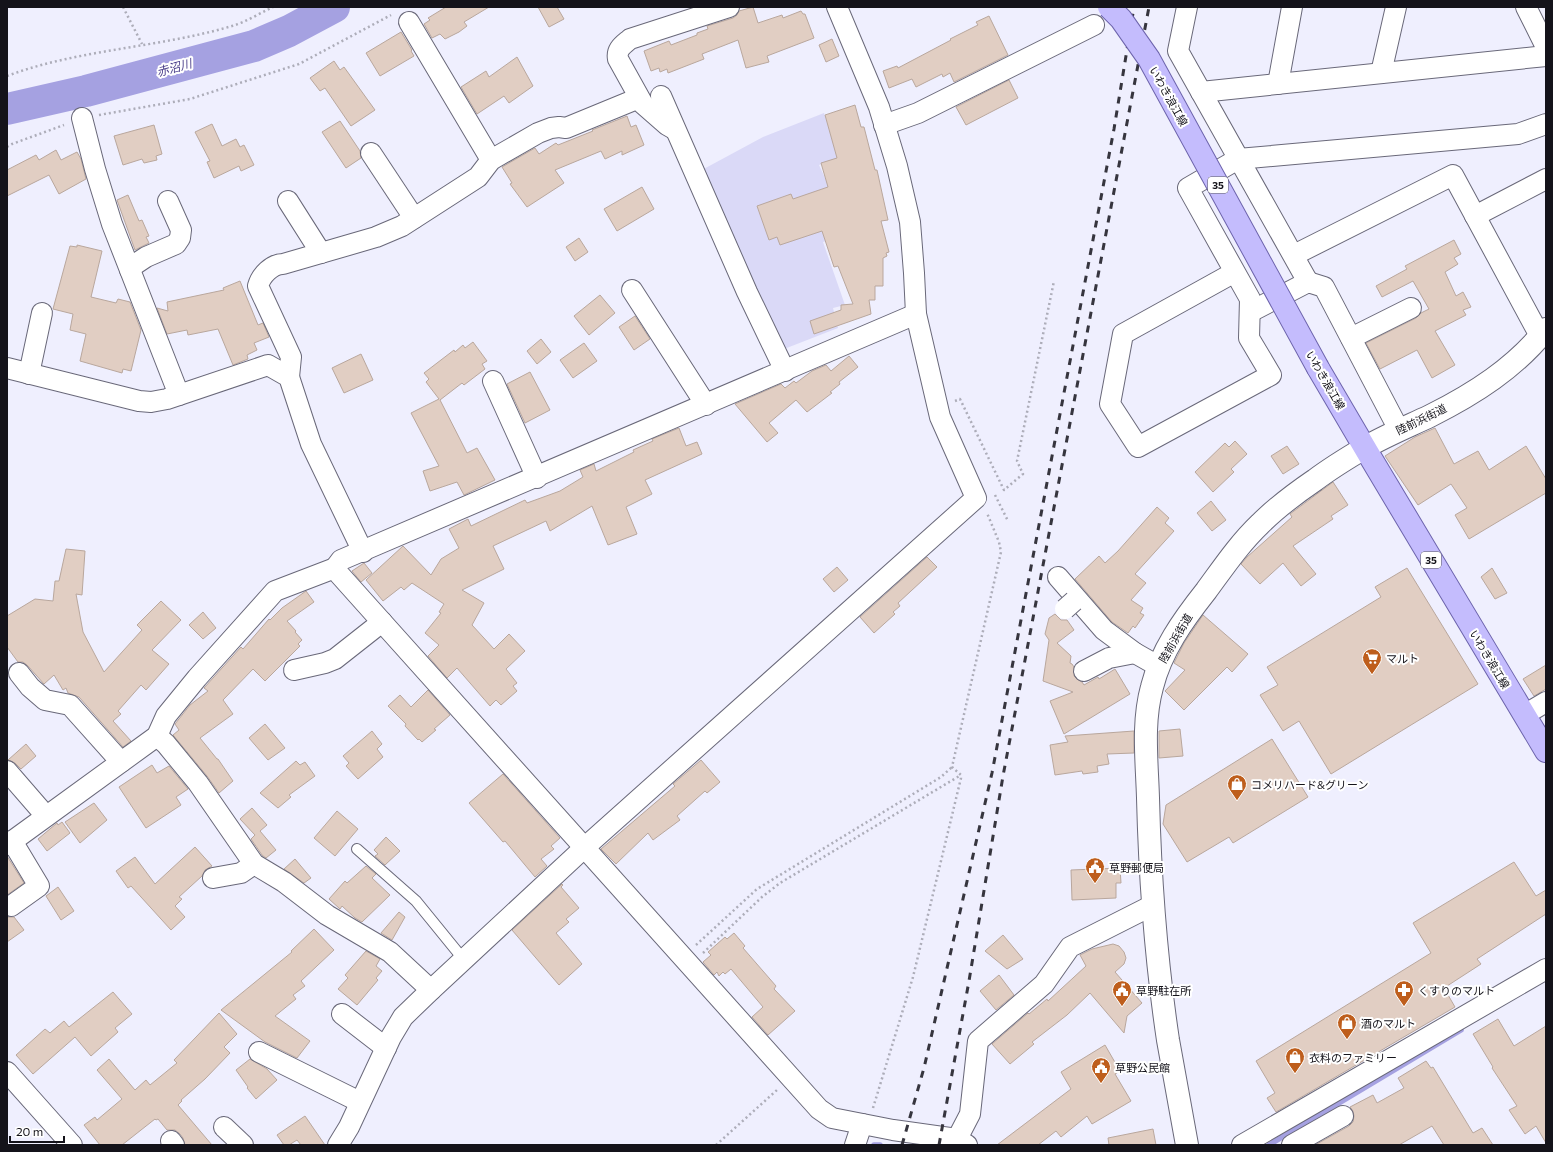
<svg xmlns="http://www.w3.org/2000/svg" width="1553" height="1152" viewBox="0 0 1553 1152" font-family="Commissioner,'Noto Sans JP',sans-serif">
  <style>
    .green { fill: #dad9f7 }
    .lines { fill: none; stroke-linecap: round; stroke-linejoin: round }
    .stream { stroke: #a5a1e1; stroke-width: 5.5 }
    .river { stroke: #a5a1e1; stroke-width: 32 }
    .building { fill: #e1cec3; stroke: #b9a79d }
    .lane-casing { stroke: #696879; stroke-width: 12 }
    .street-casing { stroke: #696879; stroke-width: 22 }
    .secondary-casing { stroke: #696879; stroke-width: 24 }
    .primary-casing { stroke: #6d64ac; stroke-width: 24 }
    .path { stroke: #adadb9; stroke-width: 2.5; stroke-dasharray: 2 3; stroke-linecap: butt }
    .lane { stroke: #fff; stroke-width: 10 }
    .street { stroke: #fff; stroke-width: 20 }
    .secondary { stroke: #fff; stroke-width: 22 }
    .primary { stroke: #c4bcfd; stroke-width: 22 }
    .rail { stroke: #36353e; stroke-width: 3; stroke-dasharray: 7 7; stroke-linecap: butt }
    .street-bridge-casing { stroke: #696879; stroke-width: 22; stroke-linecap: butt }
    .primary-bridge-casing { stroke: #6d64ac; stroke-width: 24; stroke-linecap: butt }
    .street-bridge { stroke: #fff; stroke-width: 20 }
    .primary-bridge { stroke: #c4bcfd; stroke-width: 22 }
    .labels { text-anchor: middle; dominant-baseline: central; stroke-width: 4; stroke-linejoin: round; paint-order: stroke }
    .shield { fill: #fff; stroke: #5a5a5f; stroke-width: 1 }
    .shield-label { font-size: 10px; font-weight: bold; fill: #14131a }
    .street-label { font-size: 11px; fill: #14131a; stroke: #fff }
    .poi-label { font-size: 11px; fill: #14131a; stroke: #fff; text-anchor: start }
    .water-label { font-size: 12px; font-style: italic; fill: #493d89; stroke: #fff }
  </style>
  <rect width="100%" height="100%" fill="#efeffe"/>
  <path class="green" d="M824 113 839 158 819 165 830 189 841 238 823 242 845 305 833 308 838 328 779 351 700 171 763 137Z"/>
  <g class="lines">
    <g class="stream">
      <path d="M874 1145H880"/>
      <path d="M1269 1145 1461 1030"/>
    </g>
    <path class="river" d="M7 109 86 91 254 46 289 31 334 7"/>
  </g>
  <g class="building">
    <path d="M446 7H489L464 22 467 26 459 32 445 39 440 34 432 38 424 24 430 20 428 18Z"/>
    <path d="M538 7H557L564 19 549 27Z"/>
    <path d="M753 7 758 23 782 15 783 18 801 11 803 14H805L814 38 767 56 769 62 746 68 738 40 702 54 704 59 668 73 667 69 660 72 659 68 651 71 644 51 669 41 671 45 697 35V33L708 29 707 26 733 18 737 15 739 11Z"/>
    <path d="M989 16 1008 55 954 82 950 73 943 77 942 74 916 87 912 79 889 88 883 71 897 66 898 68 951 40 950 39 978 25 976 22Z"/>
    <path d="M401 32 412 50 411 51 414 56 380 76 366 53Z"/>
    <path d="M832 39 839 56 826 62 819 45Z"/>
    <path d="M517 57 533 86 509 103 504 96 477 114 461 87 486 71 489 77Z"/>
    <path d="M334 61 340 70 344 67 375 110 351 126 325 88 320 91 310 78Z"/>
    <path d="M1009 80 1018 98 966 125 956 107Z"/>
    <path d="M855 105 861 127H864L875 170H877L888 220 881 221 889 252 886 253 887 256 883 258V286H875V300H869L871 314 814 334 810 321 841 310V305L853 304 838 266 834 267 822 231 780 245 777 237 769 240 757 206 791 194 793 199 828 187 821 163 837 158 825 115Z"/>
    <path d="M627 116 631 127 636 125 644 145 622 155V151L605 159 601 151 555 170 564 183 527 207 510 184 512 183 502 167 535 148 539 154 556 143 558 145 593 131 592 130Z"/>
    <path d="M340 121 360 151 361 158 346 168 322 132Z"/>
    <path d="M212 124 222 146 236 139 240 147 244 145 254 165 241 171 239 166 214 178 207 162 210 161 195 132Z"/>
    <path d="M154 125 162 154 156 156 157 160 144 163 142 159 123 165 114 136Z"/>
    <path d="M56 150 61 160 77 152 81 159 86 179 59 194 49 175 7 196V170L36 155 39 160Z"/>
    <path d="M642 187 654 209 617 231 604 209Z"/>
    <path d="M128 195 139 221 142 220 149 236 146 237 149 243 135 250 117 200Z"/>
    <path d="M579 238 588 252 575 261 566 247Z"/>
    <path d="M1454 240 1461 254 1454 258 1458 264 1445 272 1456 296 1463 292 1471 307 1463 310 1466 315 1435 331 1455 365 1432 378 1417 350 1380 369 1366 343 1416 318 1421 313 1429 309 1413 281 1382 297 1376 286 1407 269 1405 266Z"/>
    <path d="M77 245 102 251 91 297 116 303 118 299 130 302 141 330 131 371 123 369 122 373 80 361 86 334 70 330 73 314 53 309 70 246 77 247Z"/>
    <path d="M240 281 258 325 263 323 269 337 254 343 257 350 247 355 248 359 233 365 218 329 188 335 187 330 167 334 157 308 168 311 167 302 224 290 223 288Z"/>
    <path d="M600 295 615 313 589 335 574 316Z"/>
    <path d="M635 316 650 339 634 350 619 327Z"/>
    <path d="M541 339 551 352 537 364 527 351Z"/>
    <path d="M473 342 487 361 482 364 485 369 464 385 462 383 440 400 467 453 477 448 495 480 464 495 457 482 430 491 423 471 439 466 411 413 439 399 426 382 429 379 424 373 454 350 455 352 463 345 465 348Z"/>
    <path d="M584 343 597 361 573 378 560 360Z"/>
    <path d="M361 354 373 380 344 393 332 368Z"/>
    <path d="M849 356 858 367 839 382 840 384 830 392 832 393 807 412 796 400 769 423 778 433 767 442 735 404 781 384 785 388 794 381 796 383 812 371 826 365 831 371Z"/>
    <path d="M530 372 550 410 525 423 507 384Z"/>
    <path d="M679 428 686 446 697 442 702 454 645 480 652 494 626 507 637 534 608 545 592 506 550 531 546 521 493 546 504 569 462 590 484 603 472 625 494 649 509 634 525 651 506 669 517 683 513 686 517 691 501 705 496 700 490 706 457 668 447 678 428 656 439 645 425 633 441 613 439 612 444 604 412 583 404 590 401 587 383 601 366 580 403 546 431 575 441 559 459 548 449 529 468 519 471 526 525 500 527 503 560 491 583 477 580 470 594 464 596 471 634 452 633 450 653 441 652 439Z"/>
    <path d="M1435 428 1454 464 1478 451 1489 470 1526 446 1546 479V493L1469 539 1455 515 1467 508 1451 484 1418 505 1385 456 1415 437Z"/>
    <path d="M1235 441 1247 454 1231 469 1234 472 1213 492 1195 472 1225 443 1229 447Z"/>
    <path d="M1287 446 1299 464 1283 474 1271 456Z"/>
    <path d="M1333 482 1348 505 1331 516 1333 519 1293 546 1316 574 1301 586 1283 563 1260 584 1241 564 1247 557 1292 517 1290 514Z"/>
    <path d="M1211 501 1226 520 1212 531 1197 513Z"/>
    <path d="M1157 507 1169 518 1165 523 1174 531 1135 574 1146 583 1131 600 1143 608 1140 613 1144 615 1135 628 1133 626 1128 633 1112 622 1075 579 1099 556 1105 563 1118 551Z"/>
    <path d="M66 549 85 551 82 595 76 594 83 632 104 672 142 630 137 625 161 601 181 620 152 650 169 664 146 690 141 685 118 711 121 714 113 721 131 741 123 747 79 697 68 693 66 688 63 690 54 675 44 684 28 666 23 662H18L7 647V616L35 599 53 601 55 581H59Z"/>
    <path d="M927 557 937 567 898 603 900 606 893 612 895 614 874 633 860 617Z"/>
    <path d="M364 563 372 573 361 582 352 571Z"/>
    <path d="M837 567 848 580 834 592 823 579Z"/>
    <path d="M1407 568 1478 684 1331 774 1299 721 1283 731 1260 695 1278 685 1267 667 1381 597 1375 587Z"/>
    <path d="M1492 568 1507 593 1495 599 1481 577Z"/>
    <path d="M306 591 314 602 287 621 296 631 295 632 302 640 298 644 300 646 265 681 253 669 223 700 233 714 200 738 217 759H218L233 781 219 793 207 776 173 735 179 730 175 724 190 705 208 691 204 688 241 647 243 649 269 619 270 620 282 608Z"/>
    <path d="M203 612 216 628 203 639 189 625Z"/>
    <path d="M1055 614 1061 620H1067L1074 630 1057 643 1071 656 1070 663 1072 664 1074 667V676L1078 680 1082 682 1084 685 1098 677 1099 679 1115 669 1130 694 1064 734 1050 701 1073 692 1043 681 1049 640 1045 634 1049 618Z"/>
    <path d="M1203 615 1248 654 1232 672 1227 667 1184 710 1165 691 1185 670 1174 663 1184 643Z"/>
    <path d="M1546 665V689L1534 696 1523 679Z"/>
    <path d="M428 690 450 715 434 729 436 730 422 742 419 739 418 740 405 726 406 724 388 706 400 695 411 707Z"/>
    <path d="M265 724 285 748 268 760 249 738Z"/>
    <path d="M1180 729 1183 756 1159 758V731Z"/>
    <path d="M372 731 382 744 377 749 383 757 358 779 346 766 349 763 343 756Z"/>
    <path d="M1134 731V753L1107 754 1109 764 1097 766 1098 772 1083 774 1082 771 1055 775 1050 745 1068 742 1065 736Z"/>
    <path d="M1272 739 1308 797 1233 843 1229 837 1187 862 1163 824 1166 805Z"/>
    <path d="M26 744 36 756 21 769 15 763 8 760Z"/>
    <path d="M701 760 720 782 707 793 705 791 677 816 680 820 653 840 648 833 616 864 601 849 675 786 673 784Z"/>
    <path d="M296 761 300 765 305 762 315 776 289 795 291 797 278 808 260 793Z"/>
    <path d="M152 765 157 773 169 766 188 789 176 797 181 805 146 828 119 787Z"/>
    <path d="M503 774 560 838 551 846 554 849 541 859 547 866 535 877 505 841 503 842 469 803Z"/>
    <path d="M94 803 107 820 80 843 65 822Z"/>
    <path d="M252 808 267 825 260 831 276 850 266 858 262 855 251 839 255 835 240 819Z"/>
    <path d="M337 811 358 829 335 856 314 838Z"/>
    <path d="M62 822 70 833 47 851 38 839 57 823 58 825Z"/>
    <path d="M386 837 400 851 385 865 375 856 378 854 374 850Z"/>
    <path d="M195 847 212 866 205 870 202 876 179 897 182 899 175 906 185 917 171 930 131 886 128 888 116 871 135 857 155 884Z"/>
    <path d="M7 856 24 883 7 895Z"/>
    <path d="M295 859 311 878 304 883 284 869Z"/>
    <path d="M1514 862 1536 896 1546 890V914L1477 959 1481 964 1444 988 1455 1007 1276 1112 1267 1098 1275 1093 1256 1061 1431 953 1413 923Z"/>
    <path d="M366 866 376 874 372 878 390 895 362 922 355 918 342 906 340 909 329 899 345 881 347 883Z"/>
    <path d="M1120 868 1121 883H1116V898L1072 900 1071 870Z"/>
    <path d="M562 884 563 885 561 887 579 908 566 919 569 922 556 933 582 964 559 985 512 930Z"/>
    <path d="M58 887 74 911 61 920 46 896Z"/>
    <path d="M399 912 405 917 392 940 381 933Z"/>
    <path d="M7 917H14L24 930 7 942Z"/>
    <path d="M314 929 334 950 301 981 305 986 293 995 296 999 275 1016 310 1041 297 1058 265 1042 221 1010 292 952 291 951Z"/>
    <path d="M734 933 745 946 743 948 776 986 774 989 795 1011 768 1035 752 1017 763 1007 731 969 725 974 723 972 719 976 717 972 714 975 703 962 711 955 708 952 725 937 727 939Z"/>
    <path d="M1003 935 1023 959 1007 969 985 951Z"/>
    <path d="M1113 944 1119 946 1124 952 1126 958 1124 964 1115 972 1142 1003 1127 1016 1124 1033 1090 993 1067 1015 1032 1042 1034 1044 1010 1064 992 1044 1028 1013 1029 1014 1047 999 1048 1001 1086 966 1080 955 1092 949Z"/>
    <path d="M366 951 380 959 376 966 382 971 376 978 378 980 357 1005 338 989 348 978 345 975Z"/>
    <path d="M999 975 1014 995 996 1010 980 991Z"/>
    <path d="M113 992 132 1014 115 1028 118 1032 91 1056 75 1037 33 1074 16 1055 45 1029 50 1033 64 1021 69 1027Z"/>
    <path d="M219 1013 237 1034 224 1047 230 1053 205 1079 181 1100 182 1101 178 1105 212 1145H185L183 1138 180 1134 175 1130H167L158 1119 156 1120 155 1119 122 1145H100L84 1125 95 1117 97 1120 122 1099 97 1070 109 1059 135 1090 146 1080 150 1085 177 1063 174 1060Z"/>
    <path d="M1498 1019 1514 1046 1546 1026V1143L1536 1126 1525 1134 1509 1110 1517 1106 1492 1068 1493 1067 1473 1034Z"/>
    <path d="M1105 1045 1120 1071 1115 1074 1131 1101 1092 1124 1087 1116 1061 1137 1056 1131 1038 1145H997L1071 1089 1061 1072Z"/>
    <path d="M250 1059 267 1069 277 1080 256 1099 247 1088 248 1087 236 1070Z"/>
    <path d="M1426 1061 1431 1068 1433 1067 1473 1133 1482 1128 1493 1145H1444L1432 1126 1399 1145H1315L1349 1126 1353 1122 1354 1116 1353 1111 1350 1107 1373 1095 1377 1103 1404 1088 1398 1078Z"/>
    <path d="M305 1116 325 1145H301L297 1140 289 1145H284L277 1135Z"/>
    <path d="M1153 1129 1156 1145H1109L1108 1138Z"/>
  </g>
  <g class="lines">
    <g class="lane-casing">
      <path id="lane" d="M357 849 416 901 464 960"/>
    </g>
    <g class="street-casing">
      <g id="street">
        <path d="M1187 7 1178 51 1308 282"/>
        <path d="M1526 7 1546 47"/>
        <path d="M409 22 491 160"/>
        <path d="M1381 73 1396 7"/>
        <path d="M1278 84 1292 7"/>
        <path d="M1201 92 1546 56"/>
        <path d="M661 96 747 292 785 371"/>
        <path d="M82 118 95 169 112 224 179 395"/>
        <path d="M884 125 918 113 1094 25"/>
        <path d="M674 129 667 125 643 104 618 59C616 49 623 45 630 39L729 7"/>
        <path d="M371 153 414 218"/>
        <path d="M288 201 321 253"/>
        <path d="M1475 216 1546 179"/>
        <path d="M1294 255 1453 175 1540 336"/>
        <path d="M130 270 134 265 146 257 176 244 180 238 181 230 168 201"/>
        <path d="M1235 272 1123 334 1110 404 1138 447 1271 375 1249 338 1250 299 1188 188 1238 159 1518 134 1546 124"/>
        <path d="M632 290 706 405"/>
        <path d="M1250 312 1308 282 1324 287 1399 430"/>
        <path d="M916 314 341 560 335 568 339 574 382 622 819 1109 832 1118 893 1130 957 1139 967 1145"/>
        <path d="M1351 338 1411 308"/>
        <path d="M7 368 139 401 151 402 167 399 268 365 289 377 311 444 363 552"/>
        <path d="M29 374 42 313"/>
        <path d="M289 377 291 357 258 286C261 275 272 264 283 264L376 237 402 226 478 177 491 160 538 133 551 128 559 127 566 128 639 98"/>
        <path d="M493 381 537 478"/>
        <path d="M1058 577 1104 630 1135 653 1158 666"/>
        <path d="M294 670 325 663 335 659 382 622"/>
        <path d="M1084 671 1109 658 1135 653"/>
        <path d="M19 673 30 687 45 700 70 705 121 762"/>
        <path d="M1524 715 1546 702"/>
        <path d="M157 736 166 744 198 783 254 864 284 882 327 915 390 952 431 990"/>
        <path d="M7 771 46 816"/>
        <path d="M7 845 157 736 166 716 197 678 275 591 335 568"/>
        <path d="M213 878 241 873 254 864"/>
        <path d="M11 906 39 886 12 841"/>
        <path d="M342 1014 386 1048"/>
        <path d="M259 1052 360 1102"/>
        <path d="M7 1072 72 1145"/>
        <path d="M224 1127 243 1145"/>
        <path d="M957 1139 970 1114 978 1041 1044 984 1070 947 1153 905"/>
        <path d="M171 1141 174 1145"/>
        <path d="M338 1145 349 1127 391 1037 403 1017 431 990 584 848 976 498 940 417 916 314 914 273 910 222 897 166 879 107 837 7"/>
        <path d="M855 1145 862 1124"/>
        <path d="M1242 1145 1546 969"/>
        <path d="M1292 1145 1343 1116"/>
      </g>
    </g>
    <g class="secondary-casing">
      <path id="secondary" d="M1187 1145C1181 1110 1174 1075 1168 1040 1156 960 1150 879 1148 798 1147 762 1142 723 1152 687 1161 651 1183 620 1206 591 1223 568 1239 544 1260 524 1276 508 1296 493 1315 480 1331 468 1349 457 1366 447 1387 435 1409 426 1430 416 1474 394 1515 368 1546 329"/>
    </g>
    <g class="primary-casing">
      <path id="primary" d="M1318 368 1372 460 1546 751"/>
    </g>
    <g class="path">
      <path d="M123 7 142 44"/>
      <path d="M7 76C79 49 158 48 232 26 246 22 260 13 273 7"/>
      <path d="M99 115 190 99 299 64 391 15"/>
      <path d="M7 147 12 144 64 125"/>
      <path d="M955 401 960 399 1004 490 1023 474 1017 461 1054 281"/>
      <path d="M995 495 1008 521"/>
      <path d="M696 945 757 889 941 777 952 767"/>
      <path d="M703 953 762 897 780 883 961 775"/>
      <path d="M873 1108 913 977 961 778V775L952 767 1001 552 999 542 987 513"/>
      <path d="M716 1145 777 1090"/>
    </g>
    <use href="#lane" class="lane"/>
    <use href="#street" class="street"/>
    <use href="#secondary" class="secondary"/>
    <use href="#primary" class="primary"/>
    <g class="rail">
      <path d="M902 1145 924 1068 992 773 1114 129 1134 7"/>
      <path d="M939 1145 969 981 1003 776 1149 7"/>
    </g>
    <g class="street-bridge-casing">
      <path id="street-bridge" d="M1065 609 1074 601"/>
    </g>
    <g class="primary-bridge-casing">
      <path id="primary-bridge" d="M1109 7 1121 19 1149 59 1318 368"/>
    </g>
    <use href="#street-bridge" class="street-bridge"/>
    <use href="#primary-bridge" class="primary-bridge"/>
  </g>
  <defs>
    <g id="supermarket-pin" transform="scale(1)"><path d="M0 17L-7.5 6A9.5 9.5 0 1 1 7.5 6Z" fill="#be5e1c" stroke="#fff"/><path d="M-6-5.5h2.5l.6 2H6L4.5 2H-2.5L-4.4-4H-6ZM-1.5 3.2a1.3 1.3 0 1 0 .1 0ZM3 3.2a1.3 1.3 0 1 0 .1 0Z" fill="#fff"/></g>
    <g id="shop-pin" transform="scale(1)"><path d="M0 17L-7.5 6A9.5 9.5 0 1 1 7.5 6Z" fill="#be5e1c" stroke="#fff"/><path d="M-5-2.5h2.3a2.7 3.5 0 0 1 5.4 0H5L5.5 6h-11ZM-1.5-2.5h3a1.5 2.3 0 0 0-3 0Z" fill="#fff"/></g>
    <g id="civic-pin" transform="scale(1)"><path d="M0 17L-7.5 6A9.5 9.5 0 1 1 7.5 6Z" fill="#be5e1c" stroke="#fff"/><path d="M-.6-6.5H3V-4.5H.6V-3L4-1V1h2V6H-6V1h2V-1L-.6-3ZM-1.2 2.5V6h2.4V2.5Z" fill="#fff"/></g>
    <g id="pharmacy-pin" transform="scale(1)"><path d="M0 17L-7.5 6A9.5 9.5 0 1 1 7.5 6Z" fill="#be5e1c" stroke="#fff"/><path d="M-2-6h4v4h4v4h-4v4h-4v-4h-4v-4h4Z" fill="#fff"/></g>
  </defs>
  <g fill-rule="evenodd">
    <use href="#supermarket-pin" x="1372" y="658"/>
    <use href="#shop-pin" x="1237" y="784"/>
    <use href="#civic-pin" x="1095" y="867"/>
    <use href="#civic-pin" x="1122" y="990"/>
    <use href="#pharmacy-pin" x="1404" y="990"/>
    <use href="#shop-pin" x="1347" y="1023"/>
    <use href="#shop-pin" x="1295" y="1057"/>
    <use href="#civic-pin" x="1101" y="1067"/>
  </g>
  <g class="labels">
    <g class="shield">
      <rect x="1208" y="177" width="20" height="16" rx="3"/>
      <rect x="1421" y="552" width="20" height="16" rx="3"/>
    </g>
    <g class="shield-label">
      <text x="1218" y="185">35</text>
      <text x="1431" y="560">35</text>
    </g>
    <g class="street-label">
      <text transform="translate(1169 96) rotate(61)">いわき浪江線</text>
      <text transform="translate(1326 380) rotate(60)">いわき浪江線</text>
      <text transform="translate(1421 419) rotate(-26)">陸前浜街道</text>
      <text transform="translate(1175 638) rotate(-60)">陸前浜街道</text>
      <text transform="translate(1490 659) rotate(59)">いわき浪江線</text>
    </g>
    <g class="poi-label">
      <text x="1386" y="658">マルト</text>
      <text x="1251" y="784">コメリハード&amp;グリーン</text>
      <text x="1109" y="867">草野郵便局</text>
      <text x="1136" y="990">草野駐在所</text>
      <text x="1418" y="990">くすりのマルト</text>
      <text x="1361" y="1023">酒のマルト</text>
      <text x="1309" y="1057">衣料のファミリー</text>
      <text x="1115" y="1067">草野公民館</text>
    </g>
    <g class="water-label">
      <text transform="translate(174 67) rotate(-15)">赤沼川</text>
    </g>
  </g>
  <rect width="1553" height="1152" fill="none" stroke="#14131a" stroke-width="16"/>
  <path d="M10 1136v6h54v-6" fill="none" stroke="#14131a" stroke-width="2"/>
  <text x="16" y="1136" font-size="12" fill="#14131a" stroke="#ffffff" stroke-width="3" paint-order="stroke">20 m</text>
</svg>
